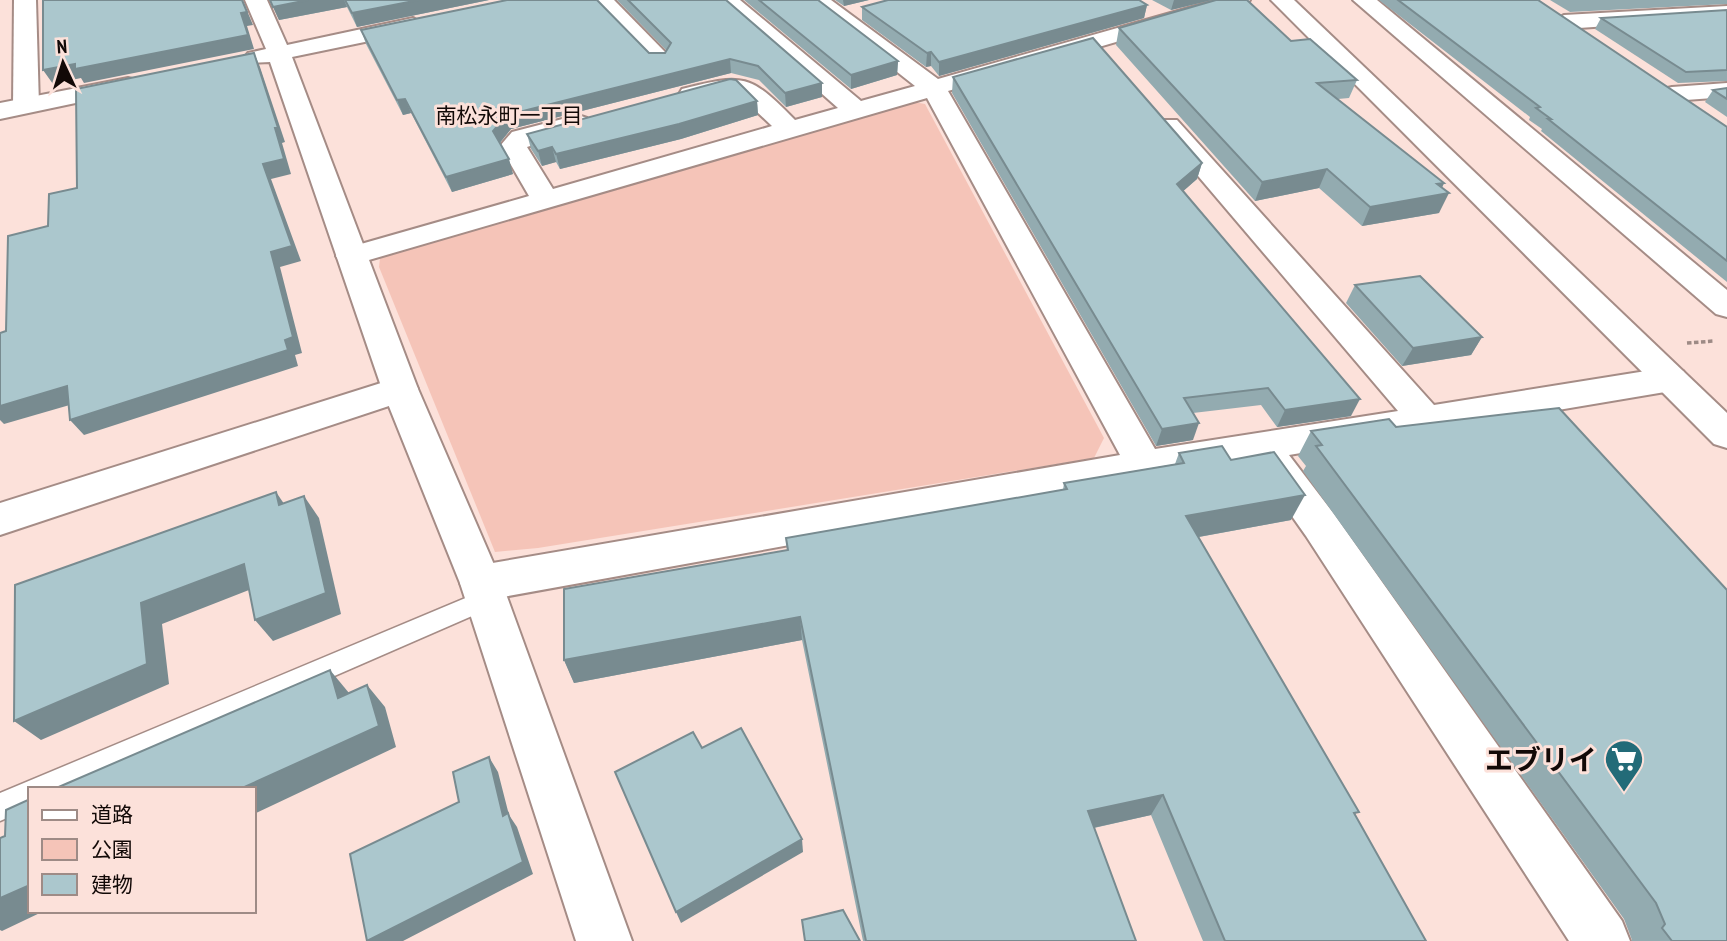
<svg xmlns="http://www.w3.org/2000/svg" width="1727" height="941" viewBox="0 0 1727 941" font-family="'PT Sans Narrow','Noto Sans JP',sans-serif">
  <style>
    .green { fill: #f5c4b8 }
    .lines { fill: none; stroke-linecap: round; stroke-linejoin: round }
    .service-casing { stroke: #a58c86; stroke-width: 3 }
    .minor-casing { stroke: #a58c86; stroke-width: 4 }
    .tertiary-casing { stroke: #a58c86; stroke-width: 4 }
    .path { stroke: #9d8a85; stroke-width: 3.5; stroke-dasharray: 4.5 2.5; stroke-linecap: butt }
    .service { fill: #fff; fill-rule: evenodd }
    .minor { fill: #fff; fill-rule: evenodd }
    .tertiary { fill: #fff; fill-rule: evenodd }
    .wall { fill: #93abb0 }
    .shaded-wall { fill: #788b90 }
    .building { fill: #abc7cd; stroke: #788b90; stroke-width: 2 }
    .labels { text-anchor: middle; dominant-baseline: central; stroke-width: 6; stroke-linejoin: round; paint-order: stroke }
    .far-neighbourhood-label { font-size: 21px; fill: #120907; stroke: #fce1da }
    .near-poi-label { font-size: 28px; font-weight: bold; fill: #120907; stroke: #fce1da; text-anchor: end }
  </style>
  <rect width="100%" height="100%" fill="#fce1da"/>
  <path class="green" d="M914 102 925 104 1104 438 1094 458 538 548 495 552 379 267 380 258 394 250Z"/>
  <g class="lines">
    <g class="service-casing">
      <path id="service" d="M487 589 495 592 499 599 495 606 75 789H30V808L0 821V793Z"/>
    </g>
    <g class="minor-casing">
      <g id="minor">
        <path d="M14 0H36L39 106 35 111H17L13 106Z"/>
        <path d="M591 0H614L667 54 671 59 667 64H651Z"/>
        <path d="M716 0H740L861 101 915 86 806 0H831L938 79 1216 0H1250L1246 4 948 91 1155 449 1398 411 1159 130 1155 125 1159 120H1177L1434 405 1671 367 1683 371 1689 379 1683 387 1671 391 1289 455 1334 514 1622 921 1630 941H1569L1306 536 1253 461 481 601 466 595 460 583 466 571 481 565 1120 455 927 98 362 262 351 265 340 262 336 256 340 250 529 196 500 146 512 132 578 115 587 118 591 123 587 128 527 147 553 189 772 126 738 94 691 101 682 99 679 94 682 89C744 73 750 74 795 120L838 108Z"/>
        <path d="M1353 0H1377L1727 290V317L1716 314Z"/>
        <path d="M1727 6V18L1564 29 1553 22 1564 15Z"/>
        <path d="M1727 83V97L1672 101 1663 99 1660 94 1663 89 1672 87Z"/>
        <path d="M400 377 413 380 418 389 413 398 0 535V503Z"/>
      </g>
    </g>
    <g class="tertiary-casing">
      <g id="tertiary">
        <path d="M245 0H267L287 45 413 18 424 25 413 32 292 57 418 389 502 583 632 941H576L460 583 382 389 270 62 248 63 244 58 248 53 266 49Z"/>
        <path d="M1271 0H1294L1727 413V448L1714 444Z"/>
        <path d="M128 78 137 80 140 85 137 90 0 119V103Z"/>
      </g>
    </g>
    <path class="path" d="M1687 343 1714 341"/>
    <use href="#service" class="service"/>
    <use href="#minor" class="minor"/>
    <use href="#tertiary" class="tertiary"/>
  </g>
  <g class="wall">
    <path d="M270 0H489L357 27 347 7 279 20Z"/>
    <path d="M617 0H726L822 97 786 107 759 80 731 73 511 129 500 143 513 174 452 192 411 113 403 115 366 44 361 30 649 53H665L666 50Z"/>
    <path d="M744 0H818L898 61 897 75 851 89Z"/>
    <path d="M835 0H869L844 6Z"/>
    <path d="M1152 0H1212L1171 10Z"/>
    <path d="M1379 0H1538L1727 127V282L1541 131 1542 129 1529 120 1530 117Z"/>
    <path d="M1550 0H1727V4L1570 12Z"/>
    <path d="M1147 5 1144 18 939 76 931 66 926 67 862 20V7Z"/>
    <path d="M1727 10V81L1678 83 1595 29 1601 18Z"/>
    <path d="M1119 28 1291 41 1357 80 1349 98 1338 99 1444 183 1442 188 1439 213 1362 226 1319 188 1255 201 1116 45Z"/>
    <path d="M953 77 1202 163 1197 179 1183 191 1351 416 1277 427 1261 405 1193 413V440L1156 446 952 93Z"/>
    <path d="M1727 88V117L1705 102 1713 90Z"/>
    <path d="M757 101 758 115 681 139 560 169 556 162 542 166 531 149 527 134Z"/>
    <path d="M1355 285 1482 337 1471 355 1402 366 1346 303Z"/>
    <path d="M1311 431 1727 941H1631L1632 940 1624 919 1303 471 1306 466 1298 456Z"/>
    <path d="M1179 453 1231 460 1291 520 1199 537 1426 941H1203L1151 815 1094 828 1136 941H863L802 640 574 683 564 660 787 550 786 538 1063 490 1064 483 1175 464Z"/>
  </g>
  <g class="shaded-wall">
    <path d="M242 0H243V1L253 25 247 26 254 49 84 83 81 78 53 84 43 70 75 64 241 13Z"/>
    <path d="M308 0H344L347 7 279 20 273 7Z"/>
    <path d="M419 0H489L357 27 352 13Z"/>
    <path d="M843 0H869L844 6Z"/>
    <path d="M1174 0H1212L1171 10Z"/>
    <path d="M1147 5 1144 18 939 76V62Z"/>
    <path d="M931 52V66L926 67 927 53Z"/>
    <path d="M254 53 260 67 285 142 282 143 291 174 271 179 301 261 280 267 302 353 295 355 298 366 84 435 70 420 285 340 271 252Z"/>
    <path d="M730 59 731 73 511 129 497 146 493 131 507 115Z"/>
    <path d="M898 61 897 75 851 89V75Z"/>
    <path d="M822 83V97L786 107 785 93Z"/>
    <path d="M405 99 411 113 403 115 397 100Z"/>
    <path d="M757 101 758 115 681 139 560 169 556 154Z"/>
    <path d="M552 147 556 162 542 166 538 151Z"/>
    <path d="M509 159 513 174 452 192 446 177Z"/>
    <path d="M1202 163 1197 179 1172 201 1177 184Z"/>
    <path d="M1327 169 1319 188 1255 201 1262 182Z"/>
    <path d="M1444 183 1438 195 1449 193 1439 213 1362 226 1370 207 1437 184Z"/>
    <path d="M1482 337 1471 355 1402 366 1413 348Z"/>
    <path d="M67 386 80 402 4 424 0 420V406Z"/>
    <path d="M1360 399 1351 416 1277 427 1285 410Z"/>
    <path d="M1199 423 1193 440 1156 446 1162 429Z"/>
    <path d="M276 492 291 514 279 505Z"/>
    <path d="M1305 495 1291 520 1176 541 1186 516Z"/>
    <path d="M304 496 319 518 341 614 273 641 255 620Z"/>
    <path d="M244 564 262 585 162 624 169 684 41 740 14 721 141 603Z"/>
    <path d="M800 617 802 640 574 683 564 660Z"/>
    <path d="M330 670 349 693 338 698Z"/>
    <path d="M367 685 385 707 396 747 254 814V789H240Z"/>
    <path d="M489 757 498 772 509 815 517 827 533 874 403 941H367L503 816Z"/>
    <path d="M1163 795 1151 815 1079 831 1088 811Z"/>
    <path d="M802 839 803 852 681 923 676 912Z"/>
    <path d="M30 885V911H44L2 931 0 930V898Z"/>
  </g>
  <g class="building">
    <path d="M43 0H242L247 12 241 13 248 35 75 69V64L43 70Z"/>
    <path d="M270 0H308L273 7Z"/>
    <path d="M345 0H419L352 13Z"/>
    <path d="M507 0H597L649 53H665L671 43 628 0H726L822 83 785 93 758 66 730 59 507 115 493 131 509 159 446 177 405 99 397 100 361 30Z"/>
    <path d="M759 0H818L898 61 851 75Z"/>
    <path d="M888 0H1139L1147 5 939 62 931 52 927 53 862 7Z"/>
    <path d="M1216 0H1247L1291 41 1310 39 1357 80 1317 83 1444 183 1437 184 1449 193 1370 207 1327 169 1262 182 1119 28Z"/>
    <path d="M1398 0H1538L1727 127V261L1548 119H1551L1536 108 1540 107Z"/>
    <path d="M1727 10V70L1686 72 1601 18Z"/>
    <path d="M1093 38 1202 163 1177 184 1360 399 1285 410 1268 388 1184 398 1199 423 1162 429 953 77Z"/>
    <path d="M254 53 278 128H275L284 159 263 164 292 246 271 252 293 337 285 340 288 350 70 420 67 386 0 406V333L6 331 8 236 48 226 49 194 77 188 76 89Z"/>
    <path d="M730 79 736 80 757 101 679 124 556 154 552 147 538 151 527 134Z"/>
    <path d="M1727 88V99L1713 90Z"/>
    <path d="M1420 276 1482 337 1413 348 1355 285Z"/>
    <path d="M1559 408 1727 590V941H1672L1662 928 1665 924 1656 903 1316 446 1322 445 1311 431 1389 419 1396 427Z"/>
    <path d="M1222 446 1231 460 1274 452 1305 495 1186 516 1359 812 1354 813 1426 941H1225L1163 795 1088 811 1136 941H866L800 617 564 660V589L788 550 786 538 1067 489 1064 483 1184 463 1179 453Z"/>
    <path d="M276 492 279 505 304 496 326 593 255 620 244 564 141 603 147 664 14 721 15 585Z"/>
    <path d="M330 670 338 698 367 685 379 726 240 789H54Z"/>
    <path d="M741 728 802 839 676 912 615 772 693 732 702 748Z"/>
    <path d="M489 757 503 816 508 813 523 862 367 941 350 854 459 802 453 772Z"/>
    <path d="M30 799V885L0 898V838L5 836 6 810Z"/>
    <path d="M843 910 860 941H805L802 920Z"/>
  </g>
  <defs>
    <g id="supermarket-pin" transform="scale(2.0125)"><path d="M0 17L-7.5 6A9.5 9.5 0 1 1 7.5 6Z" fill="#236b78" stroke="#fce1da"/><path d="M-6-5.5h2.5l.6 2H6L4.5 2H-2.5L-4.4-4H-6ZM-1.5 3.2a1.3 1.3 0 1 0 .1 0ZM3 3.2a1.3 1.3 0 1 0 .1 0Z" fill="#fff"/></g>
  </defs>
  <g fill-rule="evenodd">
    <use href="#supermarket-pin" x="1624" y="759"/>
  </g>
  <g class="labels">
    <g class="far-neighbourhood-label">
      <text x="509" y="115">南松永町一丁目</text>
    </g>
    <g class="near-poi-label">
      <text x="1597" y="759">エブリイ</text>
    </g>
  </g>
  <rect x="28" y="787" width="228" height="126" fill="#fce1da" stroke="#9e8b86" stroke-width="2"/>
  <rect x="42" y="810" width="35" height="10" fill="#ffffff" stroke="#9e8b86" stroke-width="2"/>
  <text x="91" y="822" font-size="21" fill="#120907">道路</text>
  <rect x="42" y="839" width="35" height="21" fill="#f5c4b8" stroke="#9e8b86" stroke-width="2"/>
  <text x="91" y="857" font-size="21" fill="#120907">公園</text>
  <rect x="42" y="874" width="35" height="21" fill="#abc7cd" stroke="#9e8b86" stroke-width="2"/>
  <text x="91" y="892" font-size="21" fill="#120907">建物</text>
  <g transform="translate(63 63) rotate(356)" stroke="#fce1da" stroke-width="5" paint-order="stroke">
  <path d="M0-5L12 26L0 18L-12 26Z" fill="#120907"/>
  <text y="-10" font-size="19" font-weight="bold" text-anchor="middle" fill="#120907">N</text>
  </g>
</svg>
